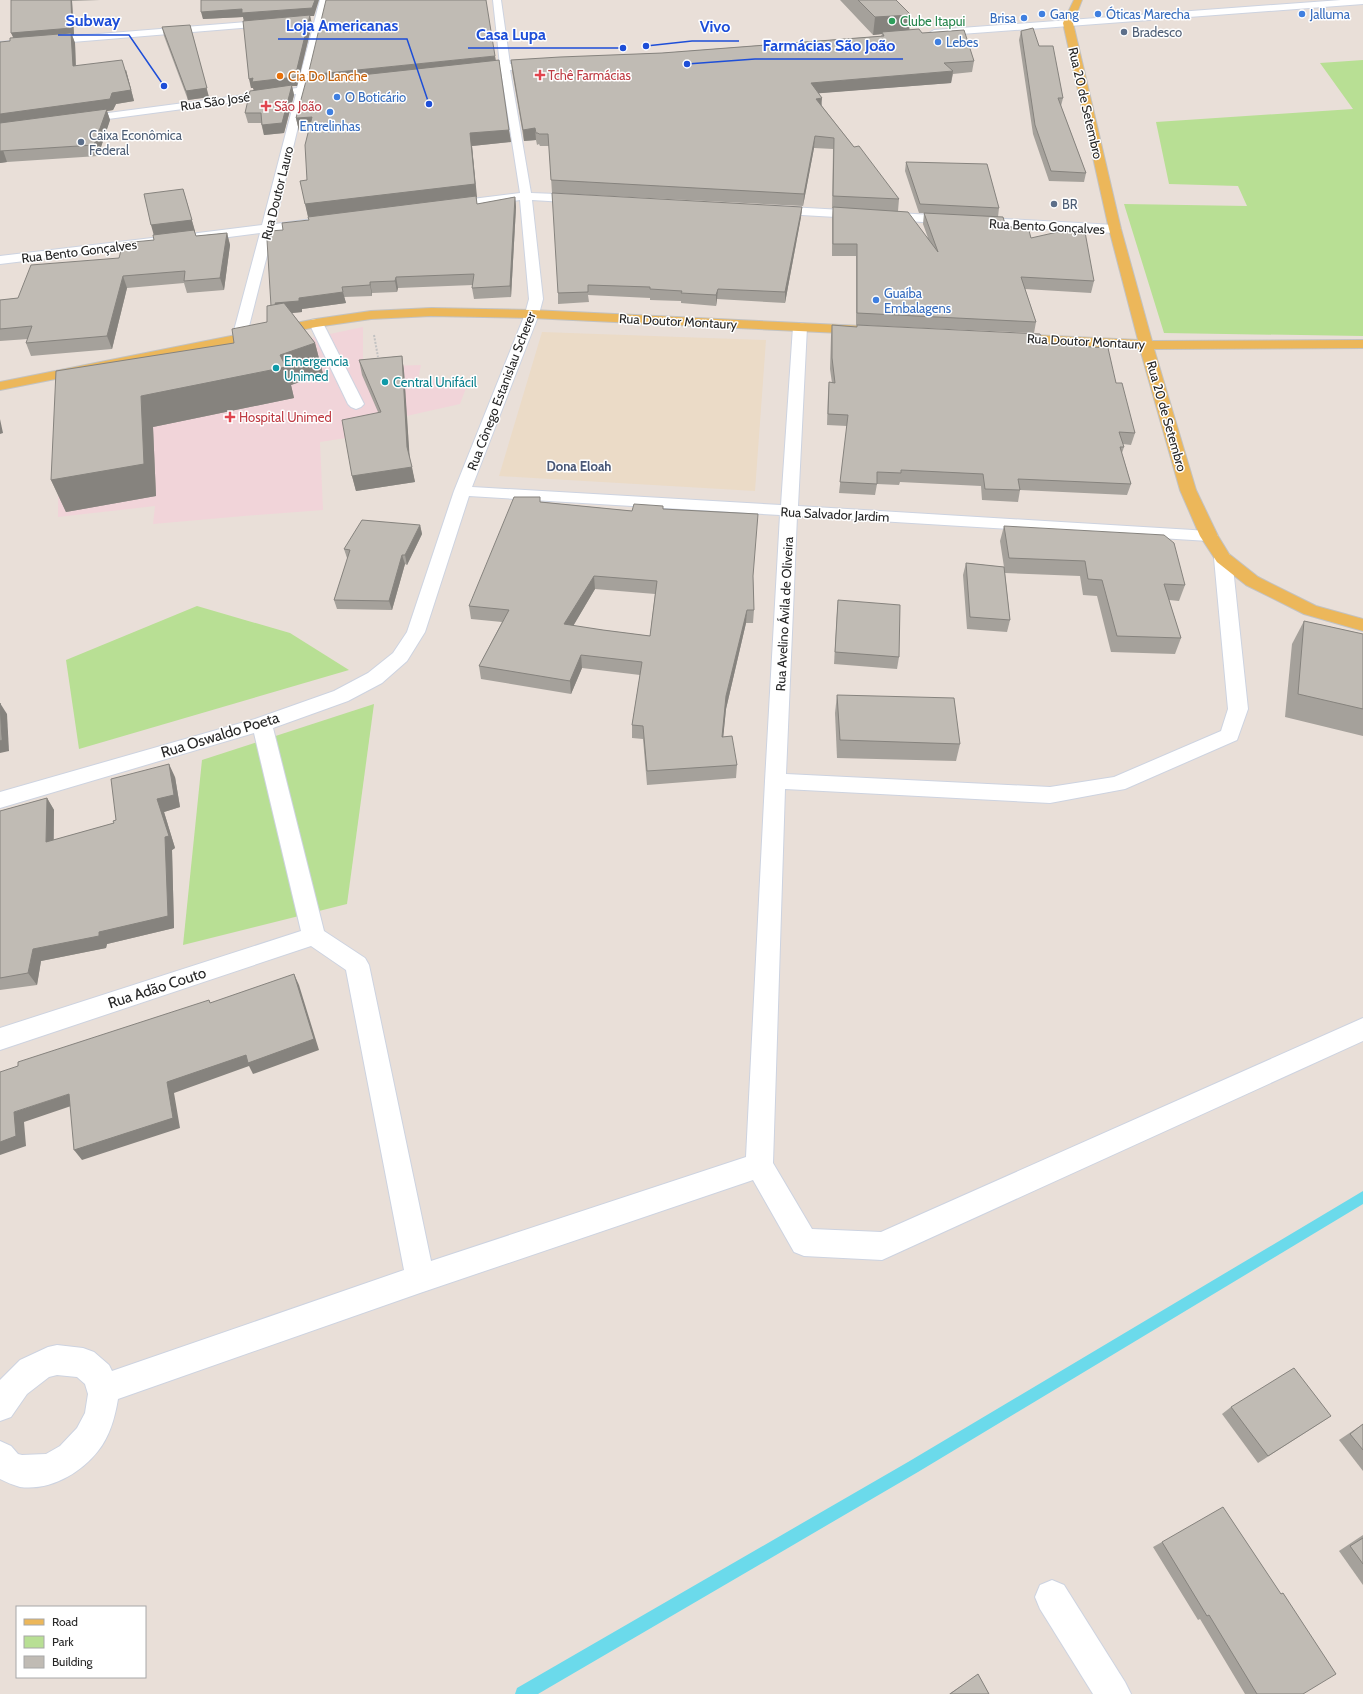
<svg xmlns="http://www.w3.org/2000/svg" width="1363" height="1694" viewBox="0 0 1363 1694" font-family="Cabin,sans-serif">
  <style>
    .education { fill: #ebdbc7 }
    .medical { fill: #f1d4d9 }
    .green { fill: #b8df94 }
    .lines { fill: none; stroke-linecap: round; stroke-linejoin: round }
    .stream { fill: #6bdaeb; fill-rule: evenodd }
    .minor-casing { stroke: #cdd3e0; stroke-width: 2 }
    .major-casing { stroke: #c2c2c2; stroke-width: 2 }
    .path { stroke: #c2c2c2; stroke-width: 2; stroke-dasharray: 2 1.5; stroke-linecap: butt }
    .minor { fill: #fff; fill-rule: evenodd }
    .major { fill: #ecb75a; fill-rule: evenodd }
    .wall { fill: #a5a19b; fill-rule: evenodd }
    .shaded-wall { fill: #86837e }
    .building { fill: #c0bbb4; stroke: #86837e; fill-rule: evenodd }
    .shop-dot { fill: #3f7fe0; stroke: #fff; stroke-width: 1.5 }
    .leisure-dot { fill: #2e9e5b; stroke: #fff; stroke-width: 1.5 }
    .service-dot { fill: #5c6f8a; stroke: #fff; stroke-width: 1.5 }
    .health-dot { fill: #e0444e; stroke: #fff; stroke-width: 1.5 }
    .food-dot { fill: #e8710a; stroke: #fff; stroke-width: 1.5 }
    .culture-dot { fill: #0f9aa8; stroke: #fff; stroke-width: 1.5 }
    .labels { text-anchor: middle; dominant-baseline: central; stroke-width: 3; stroke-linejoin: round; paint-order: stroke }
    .far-shop-label { font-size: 13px; fill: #366cbe; stroke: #fff; text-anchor: start }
    .far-leisure-label { font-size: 13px; fill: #27864d; stroke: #fff; text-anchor: start }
    .far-service-label { font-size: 13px; fill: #4e5e75; stroke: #fff; text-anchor: start }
    .far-health-label { font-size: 13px; fill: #be3a42; stroke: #fff; text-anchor: start }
    .far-food-label { font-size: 13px; fill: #c56008; stroke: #fff; text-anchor: start }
    .far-street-label { font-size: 13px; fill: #262626; stroke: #fff }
    .far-culture-label { font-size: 13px; fill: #0d838f; stroke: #fff; text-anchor: start }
    .far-neighbourhood-label { font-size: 13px; font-weight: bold; fill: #495775; stroke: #fff }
    .street-label { font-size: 15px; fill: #262626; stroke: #fff }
    .leader { fill: none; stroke: #1d4ed8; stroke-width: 1.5 }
    .callout-dot { fill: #1d4ed8; stroke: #fff; stroke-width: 1.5 }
    .callout-label { font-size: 16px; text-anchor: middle; font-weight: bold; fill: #1d4ed8; stroke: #fff; stroke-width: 3; stroke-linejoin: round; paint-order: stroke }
  </style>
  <rect width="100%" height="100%" fill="#e9dfd8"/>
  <path class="education" d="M542 332 766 340 755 491 499 476Z"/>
  <path class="medical" d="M363 327V367L421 365 418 379 469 380 460 404 344 430 346 438 320 442 323 510 244 516 153 524 155 506 58 517 59 391Z"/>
  <g class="green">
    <path d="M1363 60V336L1164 333 1124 204 1247 206 1238 186 1169 184 1156 122 1353 109 1320 63Z"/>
    <path d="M197 606 290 633 349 670 79 749 66 660Z"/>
    <path d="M374 704 347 904 183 945 202 760Z"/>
  </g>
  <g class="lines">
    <path class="stream" d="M1363 1191V1204L918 1472 538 1694H515L517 1688 908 1462Z"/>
    <g class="minor-casing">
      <g id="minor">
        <path d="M320 0H328L308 86 334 83 339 86 334 89 306 93 275 224 313 219 317 220 319 223 317 226 313 227 273 232 246 338 244 341 239 342 234 341 232 338 260 233 198 241 194 240 192 237 194 234 198 233 262 225 296 94 78 123 73 120 78 117 297 88Z"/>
        <path d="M493 0H501L510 64 541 61 546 64 541 67 510 70 531 193 581 195 585 196 587 199 585 202 581 203 532 200 543 299 539 314 472 487 781 505 793 327 795 324 800 323 805 324 807 327 798 506 1209 531 1215 532 1218 536 1215 540 1209 541 797 516 786 774 1050 787 1114 777 1221 731 1228 709 1214 558 1217 554 1223 553 1229 554 1232 558 1248 709 1237 740 1125 789 1050 803 785 789 773 1163 812 1229 881 1232 1363 1018V1041L882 1260 804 1256 794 1252 753 1180 420 1293 118 1399C115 1417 110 1436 98 1451 81 1473 50 1491 20 1487 13 1485 6 1482 0 1479V1441L11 1446 18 1454 22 1455 46 1454 60 1446 77 1428 85 1413 88 1394 85 1384 77 1377 57 1375 49 1377 27 1394 11 1417 0 1421V1380L20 1360 48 1347 57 1345 83 1348 94 1352 109 1365 112 1371 404 1270 346 970 311 946 0 1050V1028L301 931 254 733 0 808V792L255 719 334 691 368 673 393 653 407 632 454 491 525 314 529 299 520 200 448 210 444 209 442 206 444 203 448 202 520 193 501 71 469 74 464 71 469 68 500 65ZM469 496 780 515 765 781 746 1157 431 1261 369 965 365 958 324 931 273 728 348 701 382 683 407 661 425 632Z"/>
        <path d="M1341 0H1363V4L934 36 929 33 934 30Z"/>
        <path d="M273 20 278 23 276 25 0 48V42Z"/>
        <path d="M771 206 1115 225 1119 226 1121 229 1119 232 1115 233 767 213 765 210 767 207Z"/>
        <path d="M152 238 156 239 158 242 156 245 0 264V256Z"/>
        <path d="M316 319 321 320 323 323 364 404 361 407 356 409 351 407 348 404 309 323 311 320Z"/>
        <path d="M1052 1580 1064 1585 1125 1682 1131 1694H1093L1040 1609 1035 1597 1040 1585Z"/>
      </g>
    </g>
    <g class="major-casing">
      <g id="major">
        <path d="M1074 0H1082L1073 23 1121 229 1152 341 1363 340V348L1154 349 1196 490 1218 536 1229 554 1258 577 1316 606 1363 619V631L1304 614 1246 585 1217 562 1200 536 1180 490 1140 349 1012 342 1007 341 1005 338 1007 335 1012 334 1138 340 1109 229 1063 23Z"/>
        <path d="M431 308 532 310 862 326 867 327 869 330 867 333 862 334 532 318 431 316 371 319 316 327 0 390V382L316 319 371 311Z"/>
      </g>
    </g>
    <path class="path" d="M374 335 378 357"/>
    <use href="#minor" class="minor"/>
    <use href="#major" class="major"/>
  </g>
  <g class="wall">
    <path d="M11 0H100L72 1 74 35H72L75 43 76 66 126 70 134 101 116 104 113 110 107 111 110 120 98 156 7 162 0 163 10 41 13 38Z"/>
    <path d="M201 0 314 16H310L312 24 297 86H292L294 95 284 133 264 135 261 123H248L245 113 254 90 253 88H251L244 21 243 17 203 19Z"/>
    <path d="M840 0H896L909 30 922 33 974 61 972 72 953 74 951 83 819 93 822 106 854 147 899 199 898 211 928 238 923 224 924 213H919L905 171 906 162 999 208 998 217 1006 227 1031 238 1094 281 1091 293 1025 289 1036 322 1034 333 856 325V256H832V218L833 208H832L833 149 814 148 803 206 552 193 549 146H540L539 144 537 145 536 140 524 141 512 71 511 60 662 53 881 36 882 34 873 35Z"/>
    <path d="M162 27 209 97 188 100 164 36Z"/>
    <path d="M1021 31 1039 46 1063 98 1061 106 1086 173 1084 182 1049 181 1033 134 1019 40Z"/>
    <path d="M495 56 511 142 472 146 477 204 515 197 516 207 511 297 474 299 472 288 473 285 398 288 397 292 372 293V296L344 297 346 303 302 309V312L292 313 315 343 323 374 291 385 294 398 153 427 156 496 66 512 51 480 234 343 267 322 271 306 283 230 309 220 303 194 307 180 309 130 299 131 296 118 309 81 308 75Z"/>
    <path d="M186 199 196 236 227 233 230 245 224 290 187 293 184 283 127 288 112 349 31 356 26 343 28 339 0 341V300L18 298 119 258 154 240V234Z"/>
    <path d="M802 207 801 217 785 303 717 299 716 306 681 303V301L650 300V298L588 295 589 302 558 304V293Z"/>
    <path d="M832 325 1044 344 1116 383 1135 433 1131 445 1123 444 1124 447 1122 453 1131 484 1127 495 1020 490 1018 502 982 500 981 486 900 482 899 485 877 484 875 495 839 493 847 426 827 425 828 393 829 382 832 383 830 369 831 336Z"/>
    <path d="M402 356 404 371 409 457 415 482 356 491 352 476 378 412 362 375 359 360Z"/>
    <path d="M541 502 632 511 663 509 753 579 754 610 753 623H746L726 709 723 737 737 765 736 778 647 785 643 739 632 738V725L640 675 582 668 571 694 481 679 479 666 502 622 471 619 469 606ZM595 589 655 594 650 636 603 630 573 626Z"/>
    <path d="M420 525 422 534 407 565 405 564 392 610 337 609 334 600 348 558H347L344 549Z"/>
    <path d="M1004 526 1185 585 1179 601 1169 600 1181 638 1175 654 1111 652 1097 596 1083 595 1080 576 1005 573 1010 620 1007 632 967 629 963 575 966 563 1004 567 1000 541Z"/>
    <path d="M838 600 899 657 897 669 834 664 837 612Z"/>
    <path d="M1304 621 1363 634V736L1285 717 1292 644Z"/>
    <path d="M837 695 960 744 956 761 837 758 835 713Z"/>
    <path d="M175 777 180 807 164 812 175 848 172 850 174 928 107 944 106 948 41 961 37 985 0 990V811L47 798 54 810V840L114 823 116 820Z"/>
    <path d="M1231 1407 1331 1416 1258 1463 1222 1414Z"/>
    <path d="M1363 1424V1471L1339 1440Z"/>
    <path d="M1363 1535V1585L1339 1551Z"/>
    <path d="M1162 1542 1281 1594 1283 1593 1303 1694H1245L1200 1619 1198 1620 1153 1547Z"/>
    <path d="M978 1674 989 1694H949L973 1678Z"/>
  </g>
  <g class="shaded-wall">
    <path d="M71 0H72V1L74 35H72L75 43 76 77 14 39 11 33Z"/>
    <path d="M315 0H319L314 16H310L312 24 297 86H292L294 95 284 133 264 135 262 125 282 123 254 91 253 88H251L249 79 244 21 243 17 203 19 201 12Z"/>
    <path d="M911 15 909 32H882V34L873 35 875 17Z"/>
    <path d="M190 25 209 97 188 100 186 91Z"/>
    <path d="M495 56 496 64 310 83 308 75Z"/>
    <path d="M126 70 134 101 116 104 113 110 107 111 110 120 98 156 94 145 0 126V114L112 93Z"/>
    <path d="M953 71 951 83 810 94 811 83Z"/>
    <path d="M822 98 821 110 816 99Z"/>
    <path d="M312 117 315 129 299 131 296 118Z"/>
    <path d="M535 128 536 140 524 141 523 130Z"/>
    <path d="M509 130 511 142 472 146 477 197 308 217 305 204 470 133Z"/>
    <path d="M815 136 814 148 803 206 804 194Z"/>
    <path d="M3 150 7 162 0 163V151Z"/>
    <path d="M183 189 195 231 154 236 151 225Z"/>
    <path d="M515 197 516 207 511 297 510 286Z"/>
    <path d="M802 207 801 217 785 303V292Z"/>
    <path d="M227 233 230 245 224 290 220 278Z"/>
    <path d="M123 276 127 288 112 349 107 336Z"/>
    <path d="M396 277 398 288 397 292 395 281Z"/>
    <path d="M370 282 372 293V296L370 285Z"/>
    <path d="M718 289 717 299 716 306V295Z"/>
    <path d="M343 292 346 303 302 309V312L282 314 275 303 299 298Z"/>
    <path d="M315 343 323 374 291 385 294 398 153 427 156 496 66 512 51 480 141 396 280 355Z"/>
    <path d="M402 356 404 371 410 462 407 447Z"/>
    <path d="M0 419 3 433 0 434Z"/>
    <path d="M412 467 415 482 356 491 352 476Z"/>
    <path d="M420 525 422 534 407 565 405 555Z"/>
    <path d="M402 555 405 564 392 610 389 601Z"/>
    <path d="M594 576 595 589 566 638 564 624Z"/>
    <path d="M747 610 746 623 726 709 722 750V737L726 696Z"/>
    <path d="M581 655 582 668 571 694 570 681Z"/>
    <path d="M0 703 7 714 9 751 0 753Z"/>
    <path d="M169 764 175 777 180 807 164 812 175 848 172 850 174 928 107 944 106 948 41 961 37 985 28 973 33 949 99 932 157 799Z"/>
    <path d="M47 798 54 810 53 854 46 842Z"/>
    <path d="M294 974 299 985 319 1050 253 1074 249 1066 174 1093 180 1128 82 1160 74 1150 167 1082Z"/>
    <path d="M69 1094 77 1104 24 1122 26 1146 0 1155V1142L14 1112Z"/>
  </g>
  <g class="building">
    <path d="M11 0H71L72 28 11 33Z"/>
    <path d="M201 0H315L312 8 242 13V9L201 12Z"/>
    <path d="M326 0H486L495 56 308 75Z"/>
    <path d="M858 0H896L911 15 875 17Z"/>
    <path d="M310 15 295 77 252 82 253 78 249 79 243 21Z"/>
    <path d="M190 25 207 88 186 91 162 27Z"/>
    <path d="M1033 28 1039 46H1053L1063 98H1058L1086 173 1051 171 1035 125 1021 31Z"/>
    <path d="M919 29 922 33 964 30 974 61 944 63 953 71 811 83 822 98 816 99 854 147 859 146 899 199 833 196 834 138 815 136 804 194 551 180 548 134H539L538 133H536L535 128 523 130 511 60 560 57 662 53 884 36 882 32Z"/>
    <path d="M71 33 73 66 122 60 131 90 112 93 110 99 0 114V42L10 41V38Z"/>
    <path d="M499 60 509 130 470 133 475 184 305 204 300 181 307 180 305 145 312 117 296 118 306 81Z"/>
    <path d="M292 85 282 123 262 125 261 113H245L250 91Z"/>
    <path d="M107 109 94 145 0 151V123Z"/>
    <path d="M906 162 987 164 999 208 920 204Z"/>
    <path d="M183 189 192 220 151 225 144 194Z"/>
    <path d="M552 193 802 207 785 292 718 289 716 295 681 293 682 291 650 289V287L588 285V292L558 293Z"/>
    <path d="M476 196 477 204 515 197 510 286 472 288 474 274 396 277 395 281 370 282V285L342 287 343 292 299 298V301L275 303 276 305 271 306 267 240 270 231 283 230 282 223 309 220 308 217Z"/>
    <path d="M833 207 908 212 938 252 924 213 1003 217 1006 227H1028L1031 238 1062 231 1085 232 1094 281 1021 277 1036 322 857 313V244H833Z"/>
    <path d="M194 230 196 236 227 233 220 278 184 281 185 271 123 276 107 336 26 343 32 326 0 329V300L18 298 31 265 119 258 123 243 154 240 153 235Z"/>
    <path d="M284 303 315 343 280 355 286 367 141 396 144 464 51 480 56 371 234 343 232 329 267 322V306Z"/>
    <path d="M832 325 857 327V325L1040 334 1044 344 1108 348 1116 383H1122L1135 433 1119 432 1124 447H1120L1131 484 1018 479 1020 490 985 489 983 474 901 470V473L877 472V484L840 482 848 415 828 414 829 382 835 383 832 358Z"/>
    <path d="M402 356 407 447 412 467 352 476 342 420 381 412 359 360Z"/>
    <path d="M514 497H540V502L632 511 634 504 663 506V509L758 514 753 576 754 610H747L726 696 722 737 732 736 737 765 647 771 643 726 632 725 642 662 581 655 570 681 479 666 509 610 469 606ZM594 576 657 581 650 636 603 630 564 624Z"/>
    <path d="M362 520 420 525 405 555H402L389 601 334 600 350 550 344 549Z"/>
    <path d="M1004 526 1164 535 1174 543 1185 585 1164 584 1181 638 1117 636 1102 580 1088 579 1085 561 1009 558Z"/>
    <path d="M966 563 1004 567 1010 620 970 617Z"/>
    <path d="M838 600 900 605 899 657 835 652Z"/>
    <path d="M1304 621 1363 634V709L1298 694Z"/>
    <path d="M837 695 954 698 960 744 840 740Z"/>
    <path d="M0 703 2 740 0 741Z"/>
    <path d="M169 764 174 795 157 799 169 836 165 837 168 916 99 932V936L33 949 28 973 0 978V811L47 798 46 842 114 823 113 821 116 820 111 779Z"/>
    <path d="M294 974 314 1039 248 1063 246 1055 167 1082 173 1118 74 1150 69 1094 14 1112 16 1136 0 1142V1072L18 1066V1062L209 1000 210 1003Z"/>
    <path d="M1294 1368 1331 1416 1268 1456 1231 1407Z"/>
    <path d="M1363 1424V1450L1350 1434Z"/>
    <path d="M1223 1507 1281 1594 1283 1593 1336 1674 1303 1694H1257L1209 1615 1207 1616 1162 1542Z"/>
    <path d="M1363 1538V1564L1350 1546Z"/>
    <path d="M978 1674 989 1694H950Z"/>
  </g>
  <g class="shop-dot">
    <circle cx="1042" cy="14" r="4"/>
    <circle cx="1098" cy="14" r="4"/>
    <circle cx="1302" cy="14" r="4"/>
    <circle cx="1024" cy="18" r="4"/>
    <circle cx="938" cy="42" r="4"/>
    <circle cx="337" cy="97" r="4"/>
    <circle cx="330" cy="112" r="4"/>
    <circle cx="876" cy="300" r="4"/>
  </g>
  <circle class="leisure-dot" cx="892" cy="21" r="4"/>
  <g class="service-dot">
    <circle cx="1124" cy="32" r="4"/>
    <circle cx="81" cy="142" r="4"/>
    <circle cx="1054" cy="204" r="4"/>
  </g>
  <g class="health-dot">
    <path d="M538 69h4v4h4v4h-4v4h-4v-4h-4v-4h4z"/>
    <path d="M264 100h4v4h4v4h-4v4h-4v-4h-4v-4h4z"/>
    <path d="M228 411h4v4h4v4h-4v4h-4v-4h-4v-4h4z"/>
  </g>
  <circle class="food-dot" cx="280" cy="76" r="4"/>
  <g class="culture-dot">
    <circle cx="276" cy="368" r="4"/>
    <circle cx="385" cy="382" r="4"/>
  </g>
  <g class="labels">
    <g class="far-shop-label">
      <text x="1050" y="14">Gang</text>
      <text x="1106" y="14">Óticas Marecha</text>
      <text x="1310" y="14">Jalluma</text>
      <text x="1016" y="18" text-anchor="end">Brisa</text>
      <text x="946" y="42">Lebes</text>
      <text x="345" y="97">O Boticário</text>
      <text x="330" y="126" text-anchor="middle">Entrelinhas</text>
      <text x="884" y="293">Guaíba<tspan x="884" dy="15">Embalagens</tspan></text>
    </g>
    <g class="far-leisure-label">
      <text x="900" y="21">Clube Itapui</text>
    </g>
    <g class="far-service-label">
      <text x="1132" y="32">Bradesco</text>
      <text x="89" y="135">Caixa Econômica<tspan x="89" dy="15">Federal</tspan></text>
      <text x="1062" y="204">BR</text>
    </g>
    <g class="far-health-label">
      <text x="548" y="75">Tchê Farmácias</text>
      <text x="274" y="106">São João</text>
      <text x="239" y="417">Hospital Unimed</text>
    </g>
    <g class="far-food-label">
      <text x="288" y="76">Cia Do Lanche</text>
    </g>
    <g class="far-street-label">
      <text transform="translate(215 101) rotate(-8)">Rua São José</text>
      <text transform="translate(1086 103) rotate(77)">Rua 20 de Setembro</text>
      <text transform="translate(277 193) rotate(-76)">Rua Doutor Lauro</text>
      <text transform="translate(1047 226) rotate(3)">Rua Bento Gonçalves</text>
      <text transform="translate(79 251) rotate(-7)">Rua Bento Gonçalves</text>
      <text transform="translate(678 321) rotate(3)">Rua Doutor Montaury</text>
      <text transform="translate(1086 341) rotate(3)">Rua Doutor Montaury</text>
      <text transform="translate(501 391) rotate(-69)">Rua Cônego Estanislau Scherer</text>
      <text transform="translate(1167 416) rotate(74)">Rua 20 de Setembro</text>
      <text transform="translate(835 514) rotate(3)">Rua Salvador Jardim</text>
      <text transform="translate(784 614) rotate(-87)">Rua Avelino Ávila de Oliveira</text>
    </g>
    <g class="far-culture-label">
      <text x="284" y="361">Emergencia<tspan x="284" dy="15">Unimed</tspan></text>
      <text x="393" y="382">Central Unifácil</text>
    </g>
    <g class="far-neighbourhood-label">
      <text x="579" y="466">Dona Eloah</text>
    </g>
    <g class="street-label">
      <text transform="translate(220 735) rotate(-17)">Rua Oswaldo Poeta</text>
      <text transform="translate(157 988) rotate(-18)">Rua Adão Couto</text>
    </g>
  </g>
  <path class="leader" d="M164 86L129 35H58M429 104L407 39H278M646 46L692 41H739M623 48L554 48H468M687 64L755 59H903"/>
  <g class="callout-dot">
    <circle cx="164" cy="86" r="4"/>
    <circle cx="429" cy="104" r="4"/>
    <circle cx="646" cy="46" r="4"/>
    <circle cx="623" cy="48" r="4"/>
    <circle cx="687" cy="64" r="4"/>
  </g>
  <g class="callout-label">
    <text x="93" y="26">Subway</text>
    <text x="342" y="31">Loja Americanas</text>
    <text x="715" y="32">Vivo</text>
    <text x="511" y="40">Casa Lupa</text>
    <text x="829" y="51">Farmácias São João</text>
  </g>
  <rect x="16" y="1606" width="130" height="72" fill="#ffffff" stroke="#a8a8a8"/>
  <rect x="24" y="1619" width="20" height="6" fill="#ecb75a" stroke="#a8a8a8"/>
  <text x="52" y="1626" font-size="12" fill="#262626">Road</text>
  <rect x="24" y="1636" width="20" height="12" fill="#b8df94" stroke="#a8a8a8"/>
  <text x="52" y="1646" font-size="12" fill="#262626">Park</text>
  <rect x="24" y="1656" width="20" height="12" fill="#c0bbb4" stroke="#a8a8a8"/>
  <text x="52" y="1666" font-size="12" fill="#262626">Building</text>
</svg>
